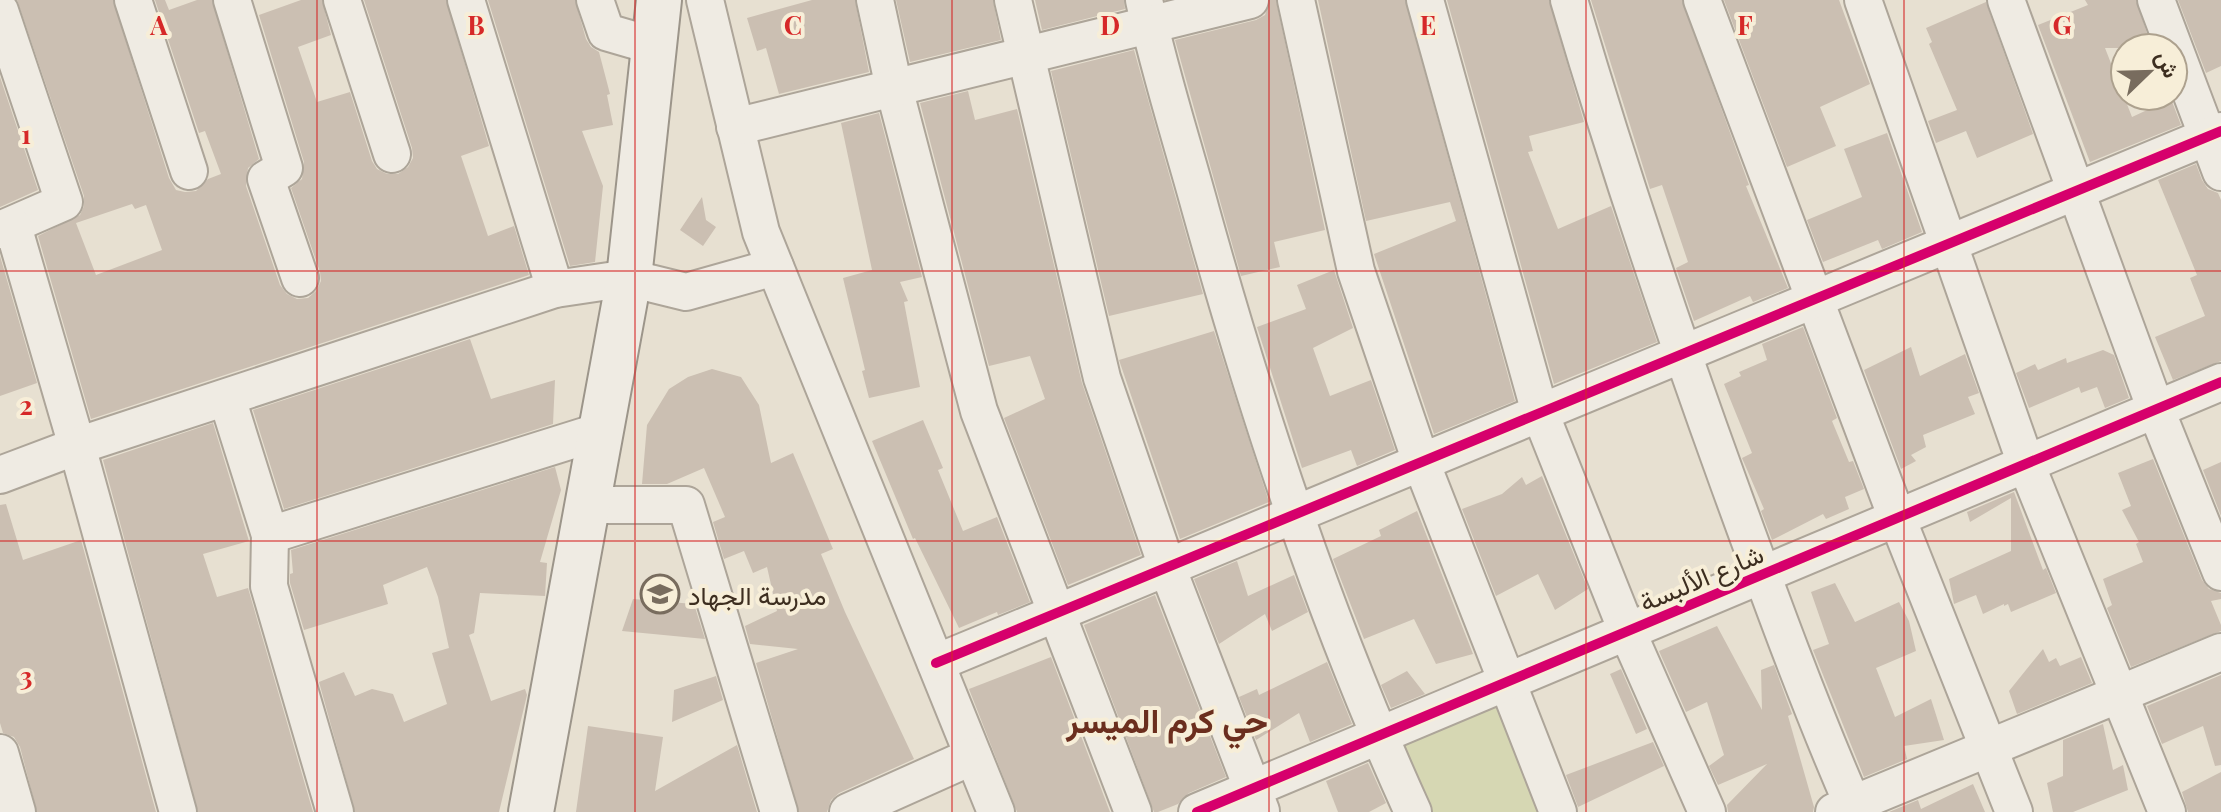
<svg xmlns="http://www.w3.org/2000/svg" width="2221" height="812" viewBox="0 0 2221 812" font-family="'Playfair Display',Vazirmatn,serif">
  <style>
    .green { fill: #d6d7b3 }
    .building { fill: #cbbfb2; fill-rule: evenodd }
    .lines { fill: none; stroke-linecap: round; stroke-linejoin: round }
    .street-casing { stroke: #ada599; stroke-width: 40 }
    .secondary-casing { stroke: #9c958a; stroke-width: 48 }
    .street { stroke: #efebe3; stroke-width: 36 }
    .secondary { stroke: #efebe3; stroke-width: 44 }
    .cycleway-casing { stroke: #f7eed8; stroke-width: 15 }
    .cycleway { stroke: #d6006c; stroke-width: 10 }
    .grid { fill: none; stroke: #d62828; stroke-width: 2; stroke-opacity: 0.55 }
    .labels { text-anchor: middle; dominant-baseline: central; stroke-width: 8; stroke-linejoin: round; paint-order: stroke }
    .street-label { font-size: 26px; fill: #3d2e20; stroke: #f7eed8 }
    .poi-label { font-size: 26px; fill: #3d2e20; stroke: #f7eed8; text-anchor: start }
    .district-label { font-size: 34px; font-weight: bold; fill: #6b2e1e; stroke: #f7eed8 }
    .grid-label { font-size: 26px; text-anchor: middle; font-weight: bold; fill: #d62828; stroke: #f7eed8; stroke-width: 8; stroke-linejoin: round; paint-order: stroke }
  </style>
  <rect width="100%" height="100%" fill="#e7e0d1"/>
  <path class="green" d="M1495 702 1541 812H1429L1397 739Z"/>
  <g class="building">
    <path d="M17 0H113L169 178 176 190 185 192 196 191 208 179 221 174 205 131 199 133 155 0H165L169 10 197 0H212L259 159 248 168 246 186 280 285 287 294 297 299 308 298 316 291 321 281 320 272 291 188 302 179 304 162 259 15 301 0H322L331 35 298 47 317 102 350 92 372 161 377 169 387 174H398L408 167 413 158 412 148 364 0H446L489 146 461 156 488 236 514 226 529 275 91 419 38 236 80 215 84 206V196ZM132 204 135 209 146 205 162 250 96 275 76 223Z"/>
    <path d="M488 0H575L586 39 591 47 599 52 610 94 607 95 613 125 582 131 603 186 595 262 570 266Z"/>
    <path d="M812 0H855L869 72 779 94 766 48 757 51 747 18Z"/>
    <path d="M896 0H993L1001 40 910 62Z"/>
    <path d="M1035 0H1124L1125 9 1042 30Z"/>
    <path d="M1270 0H1276L1325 230 1274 242 1280 267 1241 276 1175 40 1256 20 1265 15Z"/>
    <path d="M1318 0H1405L1515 401 1434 434 1374 254 1456 221 1450 202 1366 221Z"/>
    <path d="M1447 0H1549L1584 122 1529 136 1533 151 1528 152 1558 229 1611 206 1657 342 1554 384Z"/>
    <path d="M1591 0H1682L1749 185 1746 186 1788 288 1753 302 1750 296 1694 321 1676 268 1688 262 1662 185 1650 189Z"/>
    <path d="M1724 0H1839L1870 84 1820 107 1836 146 1787 167Z"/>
    <path d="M2085 0H2136L2152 48H2105L2132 117 2171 99 2181 125 2090 162 2038 25 2088 5Z"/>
    <path d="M2178 0H2221V66L2206 73Z"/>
    <path d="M1986 2 2033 134 1977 158 1966 131 1936 143 1928 121 1957 110 1929 44 1932 42 1926 28Z"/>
    <path d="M1134 50 1203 294 1109 316 1051 71Z"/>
    <path d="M0 77 38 190 0 207Z"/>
    <path d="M968 91 975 120 1017 109 1082 383 1141 555 1068 585 1004 418 1045 399 1030 356 989 366 920 103Z"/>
    <path d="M879 113 922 277 900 282 908 301 904 302 920 387 869 398 862 371 865 370 843 278 872 270 841 123Z"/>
    <path d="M1887 133 1922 232 1882 249 1878 240 1823 262 1807 220 1862 197 1844 149Z"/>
    <path d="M2196 164 2202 180 2208 189 2218 193 2221 200V361L2173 380 2155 337 2205 316 2190 278 2197 275 2158 180Z"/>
    <path d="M702 197 706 220 716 227 703 246 680 230Z"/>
    <path d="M0 256 37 383 0 396Z"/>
    <path d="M1334 270 1353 328 1313 348 1330 396 1371 380 1395 450 1357 466 1351 450 1302 468 1257 327 1306 309 1297 285Z"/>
    <path d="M1803 327 1837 418 1832 421 1849 462 1853 461 1864 489 1845 497 1849 509 1826 519 1823 514 1772 540 1761 511 1764 509 1742 458 1752 453 1724 384 1741 376 1739 372 1767 360 1762 344Z"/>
    <path d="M1214 331 1269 502 1180 539 1119 360Z"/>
    <path d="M470 339 491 399 555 380 553 424 284 509 253 410Z"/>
    <path d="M1911 347 1920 376 1965 354 1979 393 1968 397 1975 414 1923 435 1926 447 1911 455 1916 461 1901 469 1864 370Z"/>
    <path d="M2103 350 2114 355 2129 398 2105 408 2097 387 2081 393 2079 387 2029 408 2016 373 2035 364 2038 370 2066 358 2067 363Z"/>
    <path d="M712 369 741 377 759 405 771 463 793 453 833 549 821 554 845 612 914 759 839 793 831 800 827 812H799L756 663 798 649 750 644 745 626 777 611 767 567 753 573 744 551 724 559 713 522 725 517 704 468 667 484H642L647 425 669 389 688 377Z"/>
    <path d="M923 420 943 468 938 470 963 531 997 517 1030 602 998 615 997 612 959 628 915 538 913 539 872 441Z"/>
    <path d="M213 423 249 541 203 554 217 597 248 588 313 812H198L103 460Z"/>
    <path d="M2153 459 2202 580 2209 589 2221 593V599L2211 601 2221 625V631L2131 667 2107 608 2112 605 2103 579 2143 562 2136 544 2139 542 2122 510 2131 506 2118 473Z"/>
    <path d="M2221 462V516L2203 470Z"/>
    <path d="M555 467 561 490 540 562 547 563 545 596 480 593 474 633 469 635 491 701 525 689 527 695 499 812H355L319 682 344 672 355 696 372 689 393 694 404 722 447 704 432 653 449 648 438 597 427 567 383 585 388 604 304 630 290 583V574L293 573 291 550Z"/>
    <path d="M1542 476 1588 589 1555 610 1538 574 1496 596 1462 509 1502 494 1522 477 1526 485Z"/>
    <path d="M2014 492 2043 570 2046 568 2056 593 2011 612 2008 604 2004 606V604L1983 614 1976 595 1954 604 1949 579 2011 551V498L1970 522 1967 512Z"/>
    <path d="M6 504 23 560 81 540 156 812H37L20 747 14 737 3 733 0 723V505Z"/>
    <path d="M1417 511 1473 654 1436 664 1414 619 1364 639 1333 559 1381 536 1379 530Z"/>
    <path d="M1237 561 1248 596 1294 575 1308 612 1272 631 1265 614 1219 644 1194 579Z"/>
    <path d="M1835 583 1855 622 1899 602 1909 621 1916 651 1876 668 1895 717 1931 699 1944 740 1904 746 1907 759 1864 777 1813 650 1829 644 1811 592Z"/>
    <path d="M1155 595 1226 777 1189 793 1178 804 1158 812H1154L1084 625Z"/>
    <path d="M633 599 694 604 705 639 622 631Z"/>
    <path d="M1717 626 1762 710 1761 670 1774 665 1792 714 1788 716 1814 807 1813 812H1728L1727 805 1767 764 1718 785 1709 766 1724 755 1707 702 1686 712 1659 651Z"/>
    <path d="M2043 649 2049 662 2056 658 2060 666 2081 657 2092 683 2017 714 2009 691Z"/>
    <path d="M1051 657 1110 812H1017L969 689Z"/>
    <path d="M1327 662 1352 724 1310 742 1299 713 1256 740 1239 697 1257 689 1259 695Z"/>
    <path d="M1621 669 1647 729 1636 734 1610 674Z"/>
    <path d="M1407 671 1425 694 1391 708 1381 685Z"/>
    <path d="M2221 675V765L2215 766 2203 726 2162 744 2147 706Z"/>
    <path d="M716 676 723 700 672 722 674 690Z"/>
    <path d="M2103 724 2113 770 2123 765 2128 790 2073 812H2053L2047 783 2063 776V740Z"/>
    <path d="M588 726 663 737 655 791 737 745 757 812H576Z"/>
    <path d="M1653 742 1664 766 1578 807 1566 775Z"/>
    <path d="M1368 763 1386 803 1369 812H1338L1326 781Z"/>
    <path d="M2221 772V812H2188L2182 792Z"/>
    <path d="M1973 784 1985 812H1889L1918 800 1921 809Z"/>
  </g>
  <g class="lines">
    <g class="street-casing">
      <g id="street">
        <path d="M133 0 189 171"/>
        <path d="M232 0 284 168 266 179 300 278"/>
        <path d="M342 0 392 154"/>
        <path d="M466 0 555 289"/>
        <path d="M595 0 606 32 654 46"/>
        <path d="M705 0 761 232 996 812"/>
        <path d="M875 0 894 88 979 411 1133 812"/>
        <path d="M1013 0 1102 378 1167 567 1261 811"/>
        <path d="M1144 0C1159 71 1182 141 1201 211 1258 415 1325 619 1413 812"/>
        <path d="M1296 0 1356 271 1421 462 1558 812"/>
        <path d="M1425 0 1540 413 1627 631 1707 812"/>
        <path d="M1569 0C1617 163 1671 324 1729 484 1769 594 1809 705 1856 812"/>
        <path d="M1702 0 1897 518 2014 812"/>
        <path d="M1863 0 2026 464 2167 812"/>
        <path d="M2006 0 2156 410 2221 572"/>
        <path d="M2156 0 2221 172"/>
        <path d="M0 11 64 202 0 230"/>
        <path d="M735 127 1250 0"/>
        <path d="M13 226 77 446 178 812"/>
        <path d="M227 398 270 535 269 586 335 812"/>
        <path d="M0 475 77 446 555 289 629 278 686 292 775 267"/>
        <path d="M588 505H686L779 812"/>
        <path d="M270 535 601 431"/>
        <path d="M936 663 2221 131"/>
        <path d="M0 753 17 812"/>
        <path d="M848 812 973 756"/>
        <path d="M1197 812 2221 382"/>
        <path d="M1834 812 2221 652"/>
      </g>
    </g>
    <g class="secondary-casing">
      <path id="secondary" d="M531 812 629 278 659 0"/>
    </g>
    <use href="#street" class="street"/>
    <use href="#secondary" class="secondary"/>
    <g class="cycleway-casing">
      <g id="cycleway">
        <path d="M936 663 2221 131"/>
        <path d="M1197 812 2221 382"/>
      </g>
    </g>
    <use href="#cycleway" class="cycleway"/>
  </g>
  <path class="grid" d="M317 0V812M635 0V812M952 0V812M1269 0V812M1586 0V812M1904 0V812M0 271H2221M0 541H2221"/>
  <defs>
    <g id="school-ring" transform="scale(2)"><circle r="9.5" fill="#f7eed8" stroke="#786c5e" stroke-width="1.5"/><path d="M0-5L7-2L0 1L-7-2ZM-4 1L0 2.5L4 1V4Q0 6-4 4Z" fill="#786c5e"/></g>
  </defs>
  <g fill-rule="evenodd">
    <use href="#school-ring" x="660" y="594"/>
  </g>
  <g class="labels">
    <g class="street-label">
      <text transform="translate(1701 577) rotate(-23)">شارع الألبسة</text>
    </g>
    <g class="poi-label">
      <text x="688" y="594">مدرسة الجهاد</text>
    </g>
    <g class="district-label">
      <text x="1167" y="719">حي كرم الميسر</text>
    </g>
  </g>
  <g class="grid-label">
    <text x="159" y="35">A</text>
    <text x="476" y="35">B</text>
    <text x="793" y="35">C</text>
    <text x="1110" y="35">D</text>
    <text x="1428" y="35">E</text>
    <text x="1745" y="35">F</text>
    <text x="2062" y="35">G</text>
    <text x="26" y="144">1</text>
    <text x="26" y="415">2</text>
    <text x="26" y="686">3</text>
  </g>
  <g transform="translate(2149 72) rotate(67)"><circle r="38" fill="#f7eed8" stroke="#ada18e" stroke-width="2"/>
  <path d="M0-6L14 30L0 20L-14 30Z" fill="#786c5e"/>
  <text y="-12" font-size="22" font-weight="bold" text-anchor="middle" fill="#3d2e20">ش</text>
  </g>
</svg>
